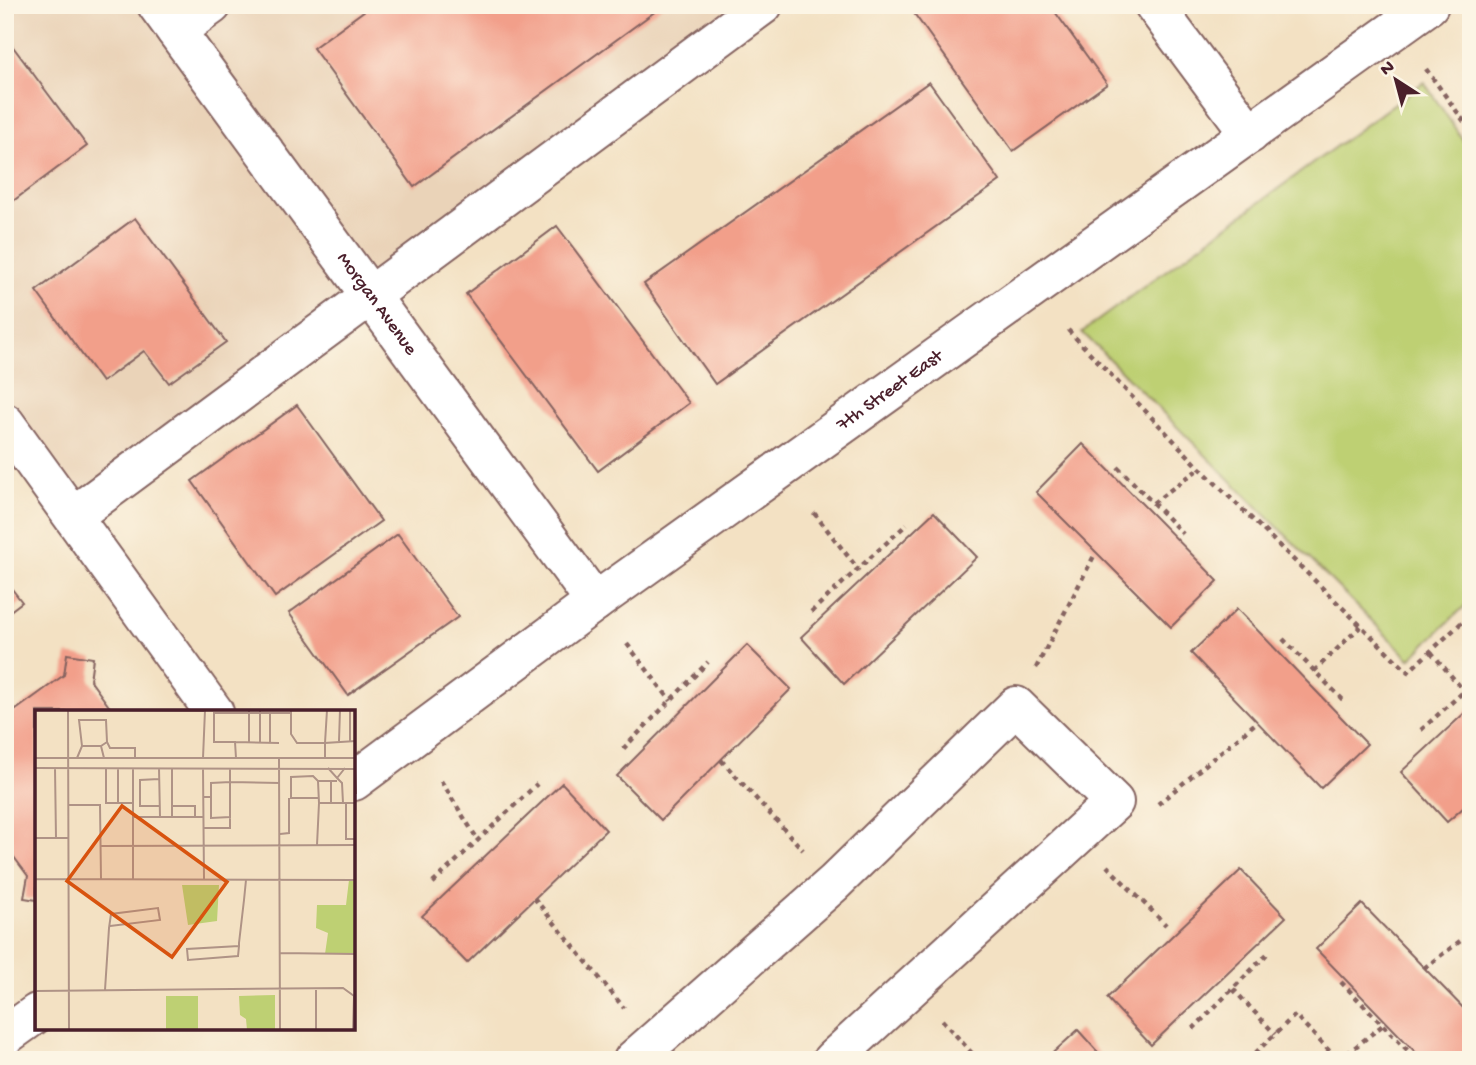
<svg xmlns="http://www.w3.org/2000/svg" width="1476" height="1065" viewBox="0 0 1476 1065" font-family="'Gochi Hand',sans-serif">
  <style>
    .built { fill: #ead3b8 }
    .green { fill: #bed073; stroke: #84784f; stroke-width: 2 }
    .building { fill: #f29f8a }
    .lines { fill: none; stroke-linecap: round; stroke-linejoin: round }
    .minor-casing { stroke: #856360; stroke-width: 42 }
    .path { stroke: #856360; stroke-width: 4.5; stroke-dasharray: 5 5; stroke-linecap: butt }
    .minor { stroke: #fff; stroke-width: 38 }
    .labels { text-anchor: middle; dominant-baseline: central; stroke-width: 7; stroke-linejoin: round; paint-order: stroke }
    .street-label { font-size: 19px; fill: #4a1f2b; stroke: #fcf5e5 }
    .inset-road { fill: none; stroke: #af9386; stroke-width: 2 }
    .view { fill: #d8530f; fill-opacity: 0.15; stroke: #d8530f; stroke-width: 3.5 }
    .inset-edge { fill: none; stroke: #4a1f2b; stroke-width: 3.5 }
  </style>
  <rect width="100%" height="100%" fill="#fcf5e5"/>
  <filter id="ink" filterUnits="userSpaceOnUse"><feTurbulence type="fractalNoise" baseFrequency=".0143" numOctaves="2"/><feDisplacementMap in="SourceGraphic" scale="14" xChannelSelector="R" yChannelSelector="G"/><feConvolveMatrix kernelMatrix="1 2 1 2 8 2 1 2 1" color-interpolation-filters="sRGB"/></filter>
  <filter id="wash" filterUnits="userSpaceOnUse"><feTurbulence type="fractalNoise" baseFrequency=".00686" numOctaves="4" result="noise"/><feDisplacementMap in="SourceGraphic" scale="28" xChannelSelector="R" yChannelSelector="G"/><feGaussianBlur stdDeviation="1.57" result="paint"/><feColorMatrix in="noise" values="0 0 0 0 0 0 0 0 0 0 0 0 0 0 0 0 0 1.4 0 .05"/><feComposite in="paint" operator="in"/></filter>
  <g filter="url(#wash)">
    <rect width="100%" height="100%" fill="#f3e1c3"/>
    <path class="built" d="M5 5H763L73 516 5 423Z"/>
    <path class="green" d="M1424 82 1471 152V600L1410 659 1082 332Z"/>
    <g id="blocks">
      <g class="building">
        <path d="M372 5H664L414 187 313 48Z"/>
        <path d="M908 5H1050L1107 84 1013 151Z"/>
        <path d="M5 36 87 146 5 207Z"/>
        <path d="M929 82 1000 181 715 384 644 284Z"/>
        <path d="M135 218 226 342 169 383 144 351 102 382 36 291Z"/>
        <path d="M557 226 689 403 598 471 466 294Z"/>
        <path d="M297 405 381 521 275 597 192 481Z"/>
        <path d="M1083 444 1218 581 1171 627 1036 492Z"/>
        <path d="M934 512 977 557 844 684 801 637Z"/>
        <path d="M398 534 458 617 348 695 289 613Z"/>
        <path d="M5 580 22 602 5 615Z"/>
        <path d="M1237 609 1367 744 1321 788 1191 653Z"/>
        <path d="M747 645 791 689 661 820 617 776Z"/>
        <path d="M67 654 93 658 90 680 113 712H37V900L24 898 28 876 5 845V718L64 675Z"/>
        <path d="M1471 707V801L1447 822 1401 772Z"/>
        <path d="M562 783 606 830 467 963 422 916Z"/>
        <path d="M1241 870 1286 917 1151 1045 1107 998Z"/>
        <path d="M1362 904 1471 1016V1053L1464 1060H1423L1316 949Z"/>
        <path d="M1078 1030 1105 1060H1045Z"/>
      </g>
    </g>
  </g>
  <g filter="url(#ink)">
    <use href="#blocks" fill-opacity="0" stroke="#856360" stroke-width="2"/>
    <g class="lines">
      <g class="minor-casing">
        <g id="minor">
          <path id="s1" d="M157 5 595 602"/>
          <path d="M1154 5 1250 134"/>
          <path d="M176 31 212 5"/>
          <path d="M5 423 214 712"/>
          <path d="M73 516 763 5"/>
          <path id="s2" d="M354 781 595 602 1429 5"/>
          <path d="M5 1036 37 1013"/>
          <path d="M633 1060 834 883 1016 706 1114 802 832 1060"/>
        </g>
      </g>
      <g class="path">
        <path d="M1426 69 1471 131"/>
        <path d="M1068 330 1200 468 1408 672 1471 614"/>
        <path d="M1118 467 1183 534"/>
        <path d="M1153 503 1200 468"/>
        <path d="M814 513 858 569"/>
        <path d="M811 612 907 524"/>
        <path d="M1283 639 1346 703"/>
        <path d="M627 644 671 701"/>
        <path d="M1431 652 1464 691"/>
        <path d="M1036 668 1096 552"/>
        <path d="M1314 671 1361 626"/>
        <path d="M1421 730 1471 685"/>
        <path d="M623 749 708 662"/>
        <path d="M721 760 803 850"/>
        <path d="M441 781 478 840"/>
        <path d="M1158 804 1257 722"/>
        <path d="M1107 866 1166 925"/>
        <path d="M433 883 537 784"/>
        <path d="M534 898 624 1008"/>
        <path d="M1424 968 1471 933"/>
        <path d="M1341 982 1417 1060"/>
        <path d="M1233 989 1275 1034"/>
        <path d="M942 1020 978 1060"/>
        <path d="M1193 1029 1270 951"/>
        <path d="M1248 1060 1295 1015 1338 1060"/>
        <path d="M1339 1060 1383 1025"/>
      </g>
      <use href="#minor" class="minor"/>
    </g>
  </g>
  <g class="labels">
    <g class="street-label">
      <text stroke="none"><textPath href="#s1" startOffset="371">Morgan Avenue</textPath></text>
      <text stroke="none"><textPath href="#s2" startOffset="663">7th Street East</textPath></text>
    </g>
  </g>
  <g transform="translate(35 710)">
    <rect width="320" height="320" fill="#f3e1c3"/>
    <path d="M314 170H320V244H290L293 223 281 218 282 195H311ZM147 175H184L182 211 153 215ZM240 285V320H212L211 309 205 305 204 286ZM131 286H163V320H131Z" fill="#bed073"/>
    <path class="inset-road" d="M33 0 34 320M33 0 170 1M225 0V32M256 1V24L262 33H290L292 0M304 31 305 0M315 31V0M72 32 75 38H100V48M200 32 244 33M214 32V0M235 32V3M47 36 44 10H71L72 32 66 36M0 48H321M42 48 47 36H66L69 48M168 48 170 0M201 48 200 32H179V3H256M244 48 245 320M290 48V33L321 31M0 58 321 59M20 58 21 128H33M71 58V93H98M83 58V93M98 58V169M124 58 125 107M137 58V107H168M168 58 169 170M195 58V72L245 73M293 58 302 68 310 58M320 59 321 84M302 68 307 73 308 93H321M124 69 105 70V96H124M283 71 278 66 256 67V88H284M296 71V93M302 71H283L284 93H308M168 87H176V73L195 72V107L176 108V87M311 93V129H321M33 95H65L66 169M137 96H160V107M0 99V128H21M98 107H137M168 118H195V107M245 124 254 123V88M282 135 284 93M66 136 321 135M0 137 1 320M0 169 321 170M204 236 152 239 153 250 203 246 204 236V233L209 190 211 170M245 243 321 244M70 280 74 218 76 204 123 198 125 210 75 216M281 280V320M0 281 308 278 319 286 318 320"/>
    <path class="view" d="M87 96 192 172 137 247 32 171Z"/>
    <rect width="320" height="320" class="inset-edge"/>
  </g>
  <rect width="1476" height="1065" fill="none" stroke="#fcf5e5" stroke-width="28"/>
  <g transform="translate(1396 80) rotate(324)" stroke="#fcf5e5" stroke-width="5" paint-order="stroke">
  <path d="M0-5L12 26L0 18L-12 26Z" fill="#4a1f2b"/>
  <text y="-10" font-size="19" font-weight="bold" text-anchor="middle" fill="#4a1f2b">N</text>
  </g>
</svg>
